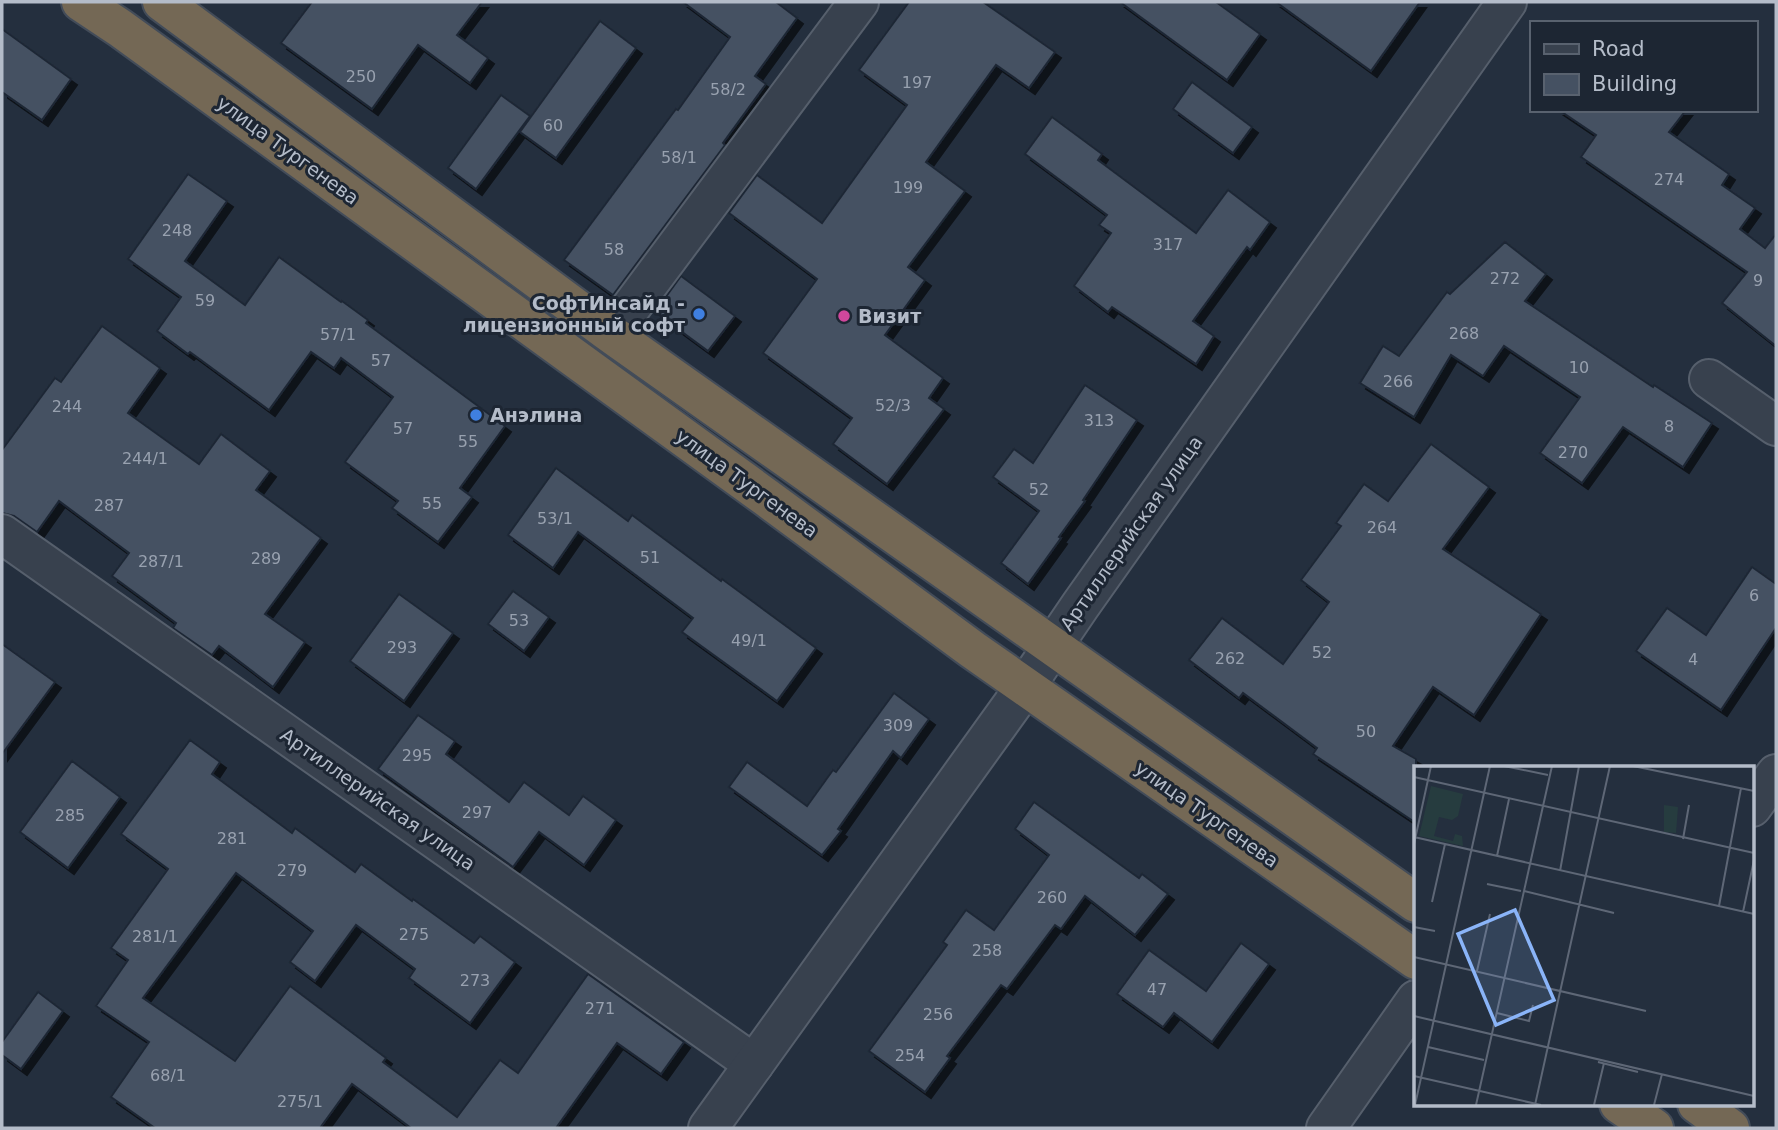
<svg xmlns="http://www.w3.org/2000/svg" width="1778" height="1130" viewBox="0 0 1778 1130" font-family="'DejaVu Sans',sans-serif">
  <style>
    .building { fill: #455162; stroke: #1f2835; stroke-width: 2; filter: url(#shadow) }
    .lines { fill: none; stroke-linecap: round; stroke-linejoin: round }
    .minor-casing { stroke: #565f6c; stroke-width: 42 }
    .highway-casing { stroke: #434c59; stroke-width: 42 }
    .minor { stroke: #38414e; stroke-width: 38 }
    .highway { stroke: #746855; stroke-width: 38 }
    .shop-dot { fill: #3f7fe0; stroke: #1d2633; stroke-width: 2.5 }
    .hotel-dot { fill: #d1479c; stroke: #1d2633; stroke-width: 2.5 }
    .labels { text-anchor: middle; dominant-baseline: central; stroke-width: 6; stroke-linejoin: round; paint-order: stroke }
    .number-label { font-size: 16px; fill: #98a1af }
    .street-label { font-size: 19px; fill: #b4bcc9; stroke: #1d2633 }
    .poi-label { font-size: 19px; font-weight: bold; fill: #b4bcc9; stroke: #1d2633; text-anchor: start }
    .inset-road { fill: none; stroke: #5e6776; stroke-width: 2 }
    .view { fill: #8ab4f8; fill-opacity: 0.15; stroke: #8ab4f8; stroke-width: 3.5 }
    .inset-edge { fill: none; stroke: #b4bcc9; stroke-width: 3.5 }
  </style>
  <defs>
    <filter id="shadow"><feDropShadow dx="6" dy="6" stdDeviation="0" flood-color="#0009"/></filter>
  </defs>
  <rect width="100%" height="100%" fill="#242f3e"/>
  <g class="building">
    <path d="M312 2H482L457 35 488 58 470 83 418 45 372 109 281 43Z"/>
    <path d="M683 2H776L797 18 755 76 766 84 723 143 725 145 613 295 564 260 676 109 678 110 730 37Z"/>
    <path d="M909 2H983L1055 52 1029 88 996 65 926 162 965 191 908 267 925 280 885 335 943 378 929 398 944 409 887 484 833 444 852 418 763 353 817 279 729 213 757 175 822 223 907 105 859 70Z"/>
    <path d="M1120 2H1216L1260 34 1227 80Z"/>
    <path d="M1276 2H1420L1371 71Z"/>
    <path d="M600 21 636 48 556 158 520 132Z"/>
    <path d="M2 29 71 79 42 120 2 92Z"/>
    <path d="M1192 82 1252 127 1233 153 1173 109Z"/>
    <path d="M501 95 530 116 476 189 448 168Z"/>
    <path d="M1559 110H1686L1669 132 1729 174 1722 185 1755 208 1740 229 1765 248 1776 234V346L1722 303 1747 272 1581 157 1596 135Z"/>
    <path d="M1052 117 1102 154 1098 160 1196 233 1228 190 1270 222 1250 250 1247 247 1193 321 1214 336 1196 364 1112 307 1108 312 1074 286 1111 233 1099 225 1107 215 1025 154Z"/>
    <path d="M188 174 227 201 185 261 245 305 279 257 341 302 342 301 368 320 366 323 505 426 460 488 472 497 438 542 392 508 398 501 345 462 393 397 341 358 334 368 311 352 269 410 190 352 188 354 157 331 181 297 128 259Z"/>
    <path d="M1505 242 1546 274 1525 301 1653 387 1654 385 1712 423 1683 467 1623 427 1582 483 1540 453 1580 397 1504 346 1483 376 1451 355 1414 417 1360 383 1383 346 1399 356 1447 292 1450 294Z"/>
    <path d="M681 276 735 316 708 351 655 312Z"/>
    <path d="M102 326 160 368 128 413 199 464 221 434 270 471 256 490 321 538 265 614 305 642 273 687 219 646 212 655 173 628 176 623 112 576 129 553 59 501 37 532 14 516 2 513V450L55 378 61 382Z"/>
    <path d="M1085 385 1137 420 1083 500 1085 501 1059 537 1061 538 1028 584 1001 563 1039 511 993 477 1014 449 1033 463Z"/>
    <path d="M1431 444 1489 487 1443 549 1541 614 1474 715 1433 687 1393 746 1416 759V823L1313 754 1317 748 1243 693 1239 698 1189 660 1222 618 1283 664 1329 602 1301 580 1341 526 1336 523 1364 484 1388 501Z"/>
    <path d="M556 468 628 521 632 515 721 581 722 579 816 648 777 701 682 632 693 618 578 532 553 568 508 535Z"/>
    <path d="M1752 567 1776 584V628L1721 710 1636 651 1667 608 1706 635Z"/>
    <path d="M513 591 549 617 524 651 488 624Z"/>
    <path d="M399 594 453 633 404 701 350 661Z"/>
    <path d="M2 644 55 682 2 754Z"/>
    <path d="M894 693 929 719 901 758 893 751 838 829 841 831 822 855 729 787 747 762 807 806 833 770 836 772Z"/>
    <path d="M418 715 455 741 446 754 509 802 524 782 569 815 583 796 616 820 584 865 539 832 513 867 378 769Z"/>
    <path d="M190 740 220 762 212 774 292 833 295 828 355 872 361 864 412 901 413 899 474 943 480 936 515 962 470 1023 409 978 415 969 356 925 315 981 290 962 313 931 236 873 143 998 235 1061 290 986 386 1058 383 1062 457 1117 500 1060 518 1073 588 974 684 1042 661 1074 617 1043 556 1128H411L352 1084 320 1128H155L111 1097 149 1042 96 1006 128 960 111 948 168 869 121 834Z"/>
    <path d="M72 761 120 797 68 868 20 832Z"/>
    <path d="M1034 802 1139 878 1142 874 1168 894 1135 935 1085 896 1061 929 1055 925 1007 989 1001 985 947 1056 950 1058 925 1092 869 1051 947 945 943 942 966 910 994 930 1049 855 1015 829Z"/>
    <path d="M1241 943 1269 964 1212 1042 1174 1013 1163 1027 1117 994 1149 950 1206 991Z"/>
    <path d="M38 992 63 1011 21 1069 2 1055V1042Z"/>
  </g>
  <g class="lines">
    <g class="minor-casing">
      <g id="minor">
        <path d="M611 334 859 2"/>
        <path d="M1709 379 1776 426"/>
        <path d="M2 534 754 1064"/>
        <path d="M1752 807 1776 774"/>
        <path d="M708 1128 1025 687 1080 606 1507 2"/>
        <path d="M1326 1128 1416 1000"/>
      </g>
    </g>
    <g class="highway-casing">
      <g id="highway">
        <path d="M81 2 120 28 767 498 973 650 1416 960"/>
        <path d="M162 2 611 334 1416 903"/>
        <path d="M1619 1104 1654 1128"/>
        <path d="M1697 1104 1730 1128"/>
      </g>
    </g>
    <use href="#minor" class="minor"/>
    <use href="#highway" class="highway"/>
  </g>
  <g class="shop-dot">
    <circle cx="699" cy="314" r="7"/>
    <circle cx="476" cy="415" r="7"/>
  </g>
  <circle class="hotel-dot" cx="844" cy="316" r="7"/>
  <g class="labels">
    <g class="number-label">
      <text x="361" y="76">250</text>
      <text x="917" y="82">197</text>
      <text x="728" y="89">58/2</text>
      <text x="553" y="125">60</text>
      <text x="679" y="157">58/1</text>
      <text x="1669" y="179">274</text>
      <text x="908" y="187">199</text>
      <text x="177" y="230">248</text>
      <text x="1168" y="244">317</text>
      <text x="614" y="249">58</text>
      <text x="1505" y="278">272</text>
      <text x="1758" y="280">9</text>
      <text x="205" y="300">59</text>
      <text x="1464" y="333">268</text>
      <text x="338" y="334">57/1</text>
      <text x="381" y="360">57</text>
      <text x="1579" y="367">10</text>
      <text x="1398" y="381">266</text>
      <text x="893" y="405">52/3</text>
      <text x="67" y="406">244</text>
      <text x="1099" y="420">313</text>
      <text x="1669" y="426">8</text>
      <text x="403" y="428">57</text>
      <text x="468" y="441">55</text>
      <text x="1573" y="452">270</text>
      <text x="145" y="458">244/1</text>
      <text x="1039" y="489">52</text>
      <text x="432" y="503">55</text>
      <text x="109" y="505">287</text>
      <text x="555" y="518">53/1</text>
      <text x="1382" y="527">264</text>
      <text x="650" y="557">51</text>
      <text x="266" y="558">289</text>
      <text x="161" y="561">287/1</text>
      <text x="1754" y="595">6</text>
      <text x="519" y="620">53</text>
      <text x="749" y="640">49/1</text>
      <text x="402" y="647">293</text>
      <text x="1322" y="652">52</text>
      <text x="1230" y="658">262</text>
      <text x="1693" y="659">4</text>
      <text x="898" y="725">309</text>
      <text x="1366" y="731">50</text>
      <text x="417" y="755">295</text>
      <text x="477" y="812">297</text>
      <text x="70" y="815">285</text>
      <text x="232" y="838">281</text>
      <text x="292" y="870">279</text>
      <text x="1052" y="897">260</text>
      <text x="414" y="934">275</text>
      <text x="155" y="936">281/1</text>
      <text x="987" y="950">258</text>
      <text x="475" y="980">273</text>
      <text x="1157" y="989">47</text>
      <text x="600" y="1008">271</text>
      <text x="938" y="1014">256</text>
      <text x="910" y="1055">254</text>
      <text x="168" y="1075">68/1</text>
      <text x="300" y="1101">275/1</text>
    </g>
    <g class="street-label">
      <text transform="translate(288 150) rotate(36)">улица Тургенева</text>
      <text transform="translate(747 483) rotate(36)">улица Тургенева</text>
      <text transform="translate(1131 533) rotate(-55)">Артиллерийская улица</text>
      <text transform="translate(378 799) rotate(35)">Артиллерийская улица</text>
      <text transform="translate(1207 814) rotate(35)">улица Тургенева</text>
    </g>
    <g class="poi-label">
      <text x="685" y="303" text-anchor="end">СофтИнсайд -<tspan x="685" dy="22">лицензионный софт</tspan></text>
      <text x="858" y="316">Визит</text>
      <text x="490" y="415">Анэлина</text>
    </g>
  </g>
  <g transform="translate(1414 766)">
    <rect width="340" height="340" fill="#242f3e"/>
    <path d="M17 20 49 28 44 50 38 54 25 51 20 70 39 75 41 68 48 70 49 80 5 70ZM250 39 264 41 262 67 250 66Z" fill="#263c3f"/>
    <path class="inset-road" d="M90 0 134 9M219 0 340 25M0 11 340 87M0 71 340 148M269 73 275 39M0 78 17 0M83 90 95 33M146 105 165 0M73 118 107 125M110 125 200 147M18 136 31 78M305 140 327 22M329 146 340 94M0 161 21 165M0 191 232 245M63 205 76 148M83 247 115 255 119 239M0 250 340 330M14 281 70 294M184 296 224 306M0 310 127 339M1 339 76 0M62 339 138 0M121 339 196 0M180 339 190 297M240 339 248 308"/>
    <path class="view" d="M101 144 140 234 82 259 44 168Z"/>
    <rect width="340" height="340" class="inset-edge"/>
  </g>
  <rect width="1778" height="1130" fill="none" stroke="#b4bcc9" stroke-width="7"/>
  <rect x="1530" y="21" width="228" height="91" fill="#1d2633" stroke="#59626f" stroke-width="2"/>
  <rect x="1544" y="44" width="35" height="10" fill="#38414e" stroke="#59626f" stroke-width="2"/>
  <text x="1592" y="56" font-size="21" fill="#b4bcc9">Road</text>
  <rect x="1544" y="74" width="35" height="21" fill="#455162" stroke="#59626f" stroke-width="2"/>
  <text x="1592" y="91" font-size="21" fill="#b4bcc9">Building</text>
</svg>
